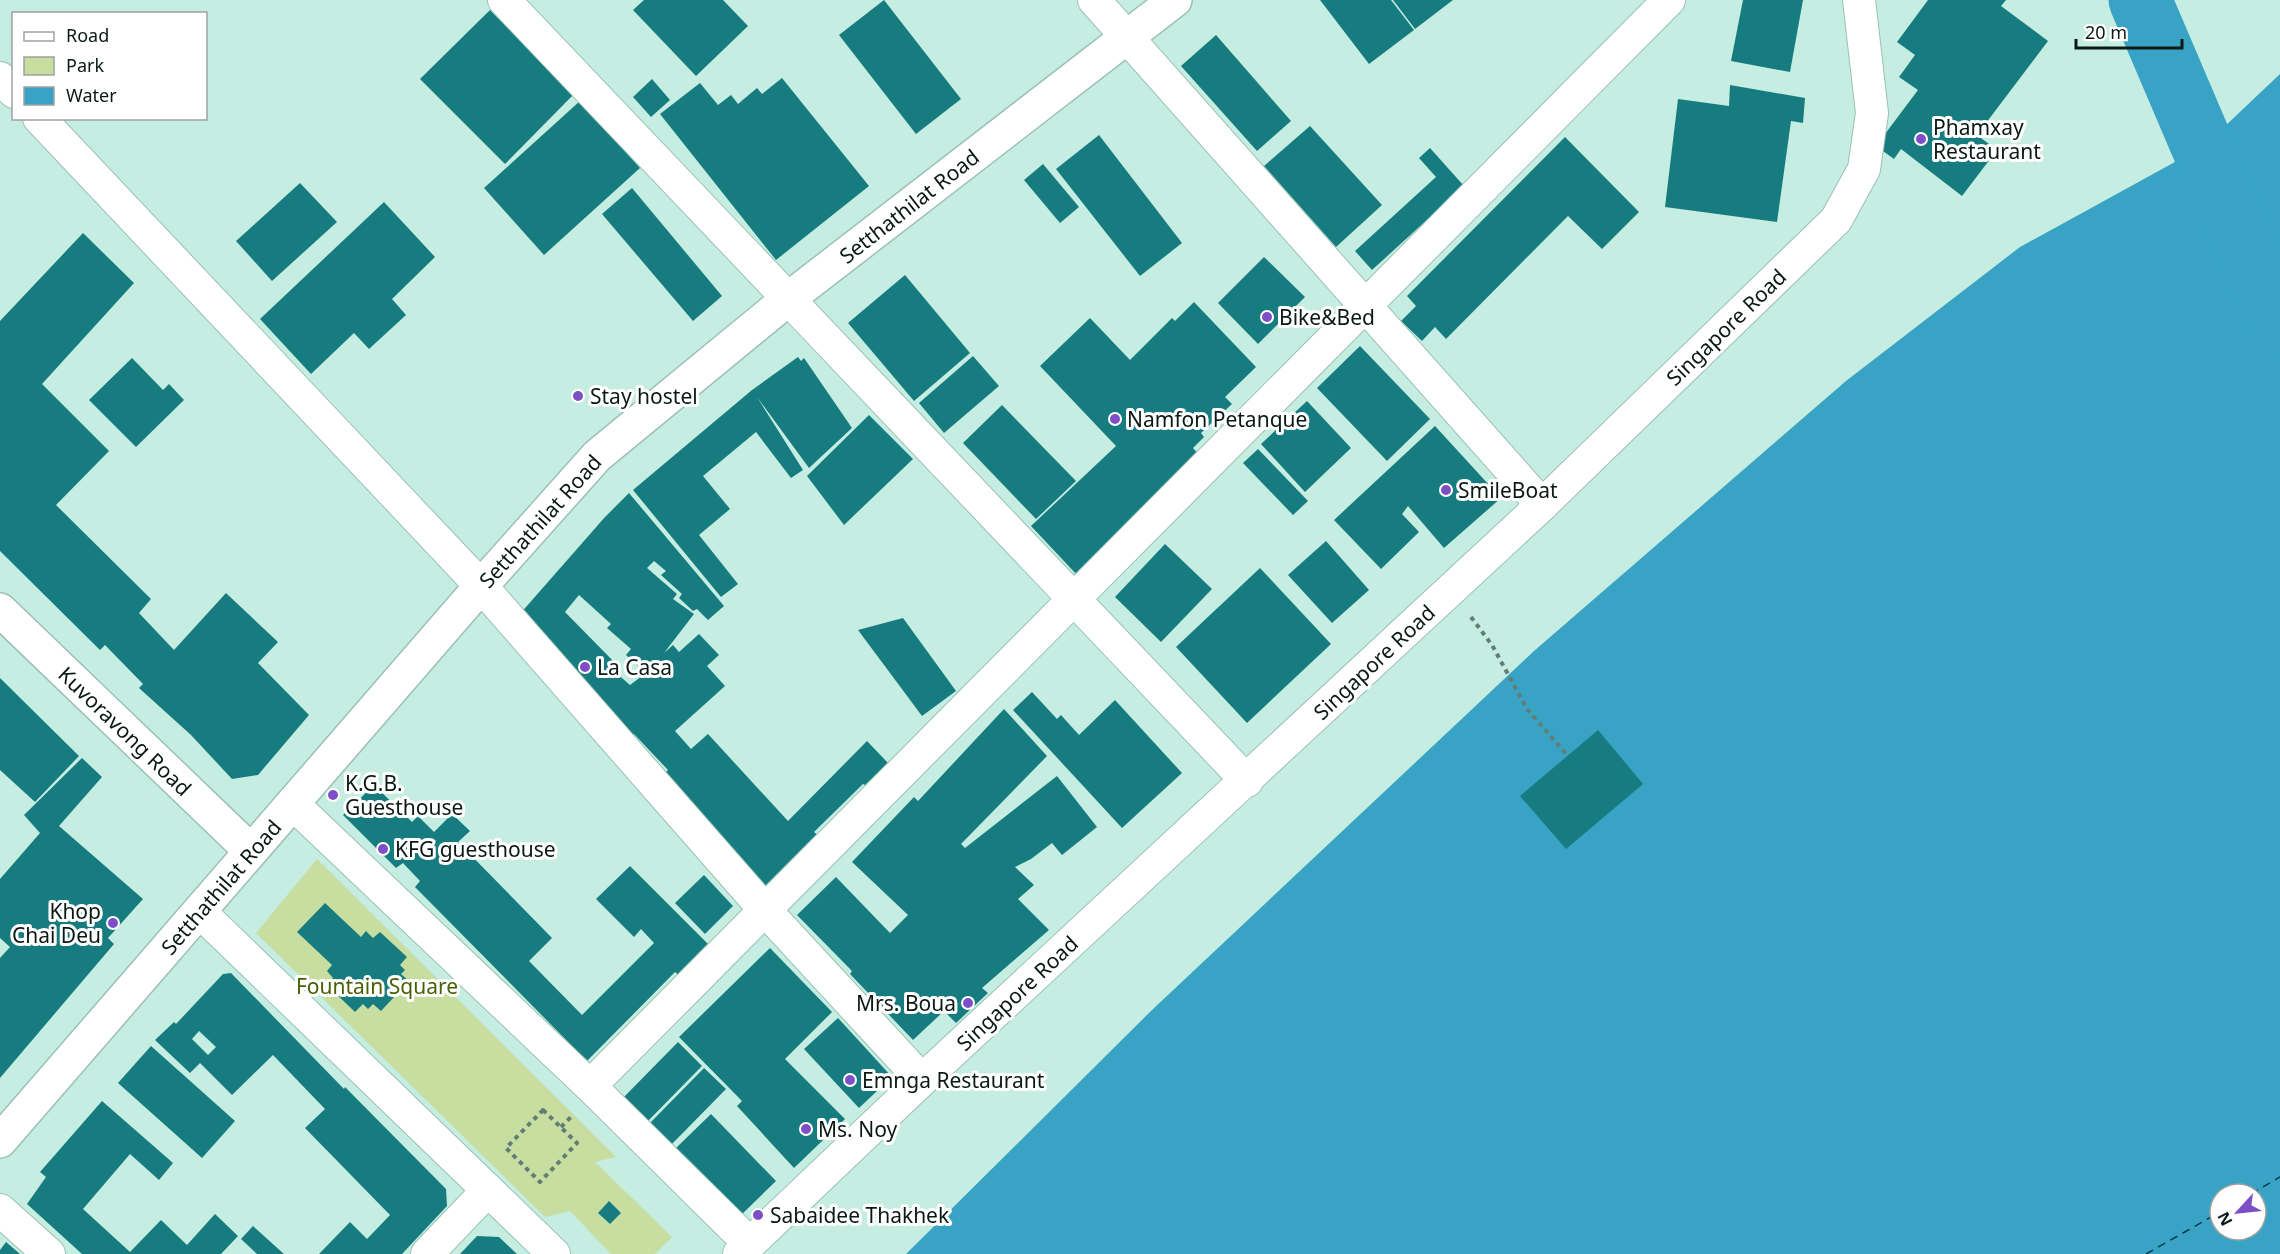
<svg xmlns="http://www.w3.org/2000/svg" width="2280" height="1254" viewBox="0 0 2280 1254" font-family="'Noto Sans',sans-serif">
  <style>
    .green { fill: #c8dda0 }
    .water { fill: #38a3c4; fill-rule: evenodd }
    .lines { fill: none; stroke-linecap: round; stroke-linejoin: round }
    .river { stroke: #38a3c4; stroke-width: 63 }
    .ferry { stroke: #093a48; stroke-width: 1.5; stroke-dasharray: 8 6; stroke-linecap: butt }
    .building { fill: #177c7f; fill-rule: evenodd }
    .minor-casing { stroke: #9bc1b4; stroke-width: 34 }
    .tertiary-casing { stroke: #9bc1b4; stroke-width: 36 }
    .path { stroke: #637d75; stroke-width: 4; stroke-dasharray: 4.5 4.5; stroke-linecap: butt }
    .minor { stroke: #fff; stroke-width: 32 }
    .tertiary { stroke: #fff; stroke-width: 33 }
    .poi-dot { fill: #7d4fc7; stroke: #fff; stroke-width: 2 }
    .labels { text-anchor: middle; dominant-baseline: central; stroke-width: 6; stroke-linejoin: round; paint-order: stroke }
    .poi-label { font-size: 21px; fill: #0a1915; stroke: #fff; text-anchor: start }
    .street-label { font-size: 21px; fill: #0a1915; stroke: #fff }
    .park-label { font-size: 21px; fill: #4a5f05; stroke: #fff }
  </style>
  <rect width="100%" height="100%" fill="#c6ede1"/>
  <path class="green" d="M317 859 616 1157 595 1162 672 1237 655 1254H611L570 1211 545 1217 256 933Z"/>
  <path class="water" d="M2280 74V1254H906L1152 1010 1534 651 1846 381 2020 247 2204 146ZM2220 1194H2256V1230H2220Z"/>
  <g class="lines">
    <path class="river" d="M2140 0 2280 328"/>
    <g class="ferry">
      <path d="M2251 1194 2280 1177"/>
      <path d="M2146 1254 2220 1212"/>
    </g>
  </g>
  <g class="building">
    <path d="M644 0H723L748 26 696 76 633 10Z"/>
    <path d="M884 0 961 99 916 134 839 35Z"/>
    <path d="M1320 0H1391L1414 30 1369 64Z"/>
    <path d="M1393 0H1453L1415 29Z"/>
    <path d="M1743 0H1803L1790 72 1731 61Z"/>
    <path d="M1928 0H2006L2001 6 2048 41 1977 135 1997 150 1962 196 1901 149 1894 159 1876 146 1918 90 1899 77 1915 55 1897 42Z"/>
    <path d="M490 10 574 94 505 164 420 79Z"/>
    <path d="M1216 35 1291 121 1257 151 1181 66Z"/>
    <path d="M782 78 869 186 776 260 660 114 700 83 718 105 731 95 738 104 757 88 762 94Z"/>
    <path d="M652 79 670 100 651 117 633 97Z"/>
    <path d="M1730 85 1805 98 1803 123 1791 121 1777 222 1665 207 1678 99 1729 106Z"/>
    <path d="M580 101 640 168 544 255 484 188Z"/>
    <path d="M1310 126 1382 205 1336 247 1264 166Z"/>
    <path d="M1099 135 1182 243 1140 276 1056 169Z"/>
    <path d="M1565 137 1639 212 1602 249 1568 216 1446 339 1435 327 1422 341 1401 321 1416 306 1407 296Z"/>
    <path d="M1430 148 1464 186 1372 270 1355 251 1436 177 1419 158Z"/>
    <path d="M1043 164 1079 207 1060 223 1024 180Z"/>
    <path d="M300 183 337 222 272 281 236 241Z"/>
    <path d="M632 188 722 296 693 321 602 214Z"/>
    <path d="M384 202 435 257 392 299 406 315 369 349 354 333 311 374 260 319Z"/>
    <path d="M83 233 134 283 42 384 109 451 56 505 151 599 139 613 174 650 226 593 278 642 258 663 309 715 258 775 232 779 191 735 139 688 143 684 105 645 100 650 0 551V321Z"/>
    <path d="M1264 257 1305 297 1258 344 1218 303Z"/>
    <path d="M905 275 970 353 914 401 848 323Z"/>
    <path d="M1194 302 1256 367 1225 397 1232 404 1201 433 1204 437 1193 448 1201 457 1078 576 1031 526 1116 446 1040 366 1090 318 1130 360 1172 318 1175 321Z"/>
    <path d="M1360 346 1430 419 1387 461 1317 388Z"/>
    <path d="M973 356 999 386 944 433 919 403Z"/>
    <path d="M798 357 801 361 804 358 852 428 809 468 757 397 803 470 791 478 756 432 703 476 730 509 699 535 738 584 721 597 633 490 752 390Z"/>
    <path d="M132 358 163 390 169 384 184 400 136 447 89 400Z"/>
    <path d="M1307 401 1351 448 1305 492 1261 444Z"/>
    <path d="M1002 405 1076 481 1036 519 963 443Z"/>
    <path d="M869 415 913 459 844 525 807 476Z"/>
    <path d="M1435 426 1501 498 1444 548 1408 506 1402 514 1419 532 1381 569 1334 520Z"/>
    <path d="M1258 449 1308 501 1293 515 1243 463Z"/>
    <path d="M629 493 724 606 708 620 697 609 693 611 679 598 682 594 661 575 666 571 654 561 647 568 677 594 673 599 694 614 664 653 673 645 679 652 699 634 719 655 707 666 725 686 675 731 691 749 708 734 788 821 867 741 888 763 865 785 863 784 814 832 820 837 767 895 664 774 668 770 634 734 632 736 595 692 519 615 605 517ZM579 595 611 624 607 628 631 649 626 655 646 673 630 685 615 672 620 668 565 612Z"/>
    <path d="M1326 541 1369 590 1332 623 1288 575Z"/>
    <path d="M1165 544 1212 589 1161 642 1115 597Z"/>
    <path d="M1260 568 1331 644 1247 723 1176 647Z"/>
    <path d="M903 618 956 691 922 716 858 630Z"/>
    <path d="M0 678 79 756 35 802 0 770Z"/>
    <path d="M1032 692 1057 719 1061 715 1079 735 1115 700 1182 773 1122 828 1013 710Z"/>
    <path d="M1004 709 1047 756 961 844 965 848 1057 776 1097 827 1062 855 1052 843 1031 859 1015 867 1034 885 1018 899 1049 930 982 988 988 993 956 1023 944 1011 913 1040 850 974 852 971 797 915 836 877 890 933 908 915 852 862 914 797 918 801Z"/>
    <path d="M1598 730 1643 784 1566 849 1520 796Z"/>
    <path d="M82 758 102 777 59 826 143 899 108 938 114 944 0 1078V958L10 947 0 938V879L40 833 24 815Z"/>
    <path d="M374 785 412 822 418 816 434 832 452 814 470 831 458 842 552 938 529 961 582 1015 654 943 641 929 634 937 596 899 630 866 712 948 682 978 675 972 587 1061 415 887 420 881 403 863 396 868 343 815Z"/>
    <path d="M704 875 733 906 705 934 675 903Z"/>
    <path d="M325 903 361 937 366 931 373 938 380 932 407 957 400 965 405 970 401 974 409 981 381 1011 373 1004 368 1009 363 1004 355 1012 327 985 333 978 327 971 332 965 297 932Z"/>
    <path d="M770 948 832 1012 785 1059 845 1119 794 1168 737 1106 742 1101 679 1037Z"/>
    <path d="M231 973 344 1089 345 1087 446 1189 447 1206 402 1254H319L350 1222 367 1239 390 1215 305 1128 325 1109 273 1055 232 1095 200 1063 190 1073 155 1040 174 1022 176 1024 223 974ZM199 1031 216 1047 208 1055 192 1039Z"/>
    <path d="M838 1018 892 1077 859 1108 804 1049Z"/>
    <path d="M678 1042 702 1066 647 1122 623 1098Z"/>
    <path d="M151 1046 235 1121 202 1158 118 1083Z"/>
    <path d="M704 1068 726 1089 671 1145 650 1123Z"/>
    <path d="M102 1101 173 1163 159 1180 130 1154 83 1209 130 1252 161 1220 187 1245 215 1214 238 1236 221 1254H82L27 1204 46 1177 40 1172Z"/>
    <path d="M711 1114 776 1181 740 1216 675 1149Z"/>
    <path d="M609 1201 621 1213 610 1224 598 1213Z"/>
    <path d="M253 1226 284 1254H257L241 1239Z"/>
    <path d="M477 1236 499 1237 517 1254H460Z"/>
    <path d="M6 1242 20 1254H0V1250Z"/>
  </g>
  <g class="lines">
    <g class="minor-casing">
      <g id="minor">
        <path d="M504 0 1247 781"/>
        <path d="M1094 0 1542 505"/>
        <path d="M0 78 14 92"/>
        <path d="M39 118 481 586 765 910 922 1080"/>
        <path d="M293 804 590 1086 749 1243"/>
        <path d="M200 912 554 1254"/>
        <path d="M590 1086 1669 0"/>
        <path d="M0 1210 49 1254"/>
        <path d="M427 1254 488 1190"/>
        <path d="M739 1254 922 1080 1542 505 1836 220 1864 169 1872 113 1859 0"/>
      </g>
    </g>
    <g class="tertiary-casing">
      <g id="tertiary">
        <path d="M0 610 251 851"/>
        <path d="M0 1141 481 586 597 456 788 299 1175 0"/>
      </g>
    </g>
    <g class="path">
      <path d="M1471 617 1492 645 1527 709 1568 756"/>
      <path d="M543 1110 577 1143 540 1182 506 1148Z"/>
      <path d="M561 1127 573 1115"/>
    </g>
    <use href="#minor" class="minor"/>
    <use href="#tertiary" class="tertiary"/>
  </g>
  <g class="poi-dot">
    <circle cx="1921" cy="139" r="6"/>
    <circle cx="1267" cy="317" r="6"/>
    <circle cx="578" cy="396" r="6"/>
    <circle cx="1115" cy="419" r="6"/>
    <circle cx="1446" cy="490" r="6"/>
    <circle cx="585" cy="667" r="6"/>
    <circle cx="333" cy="795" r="6"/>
    <circle cx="383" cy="849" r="6"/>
    <circle cx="113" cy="923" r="6"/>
    <circle cx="968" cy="1003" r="6"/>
    <circle cx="850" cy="1080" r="6"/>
    <circle cx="806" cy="1129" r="6"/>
    <circle cx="758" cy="1215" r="6"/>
  </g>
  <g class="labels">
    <g class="poi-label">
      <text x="1933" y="127">Phamxay<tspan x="1933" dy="24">Restaurant</tspan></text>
      <text x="1279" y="317">Bike&amp;Bed</text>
      <text x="590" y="396">Stay hostel</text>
      <text x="1127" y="419">Namfon Petanque</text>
      <text x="1458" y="490">SmileBoat</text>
      <text x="597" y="667">La Casa</text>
      <text x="345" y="783">K.G.B.<tspan x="345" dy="24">Guesthouse</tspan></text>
      <text x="395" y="849">KFG guesthouse</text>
      <text x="101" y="911" text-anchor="end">Khop<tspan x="101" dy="24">Chai Deu</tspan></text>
      <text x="956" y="1003" text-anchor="end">Mrs. Boua</text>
      <text x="862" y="1080">Emnga Restaurant</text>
      <text x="818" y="1129">Ms. Noy</text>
      <text x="770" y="1215">Sabaidee Thakhek</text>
    </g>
    <g class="street-label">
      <text transform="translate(909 206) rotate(-38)">Setthathilat Road</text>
      <text transform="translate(1726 327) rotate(-44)">Singapore Road</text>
      <text transform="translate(540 521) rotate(-48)">Setthathilat Road</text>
      <text transform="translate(1374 662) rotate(-43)">Singapore Road</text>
      <text transform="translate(125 731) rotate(44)">Kuvoravong Road</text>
      <text transform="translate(221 887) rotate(-49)">Setthathilat Road</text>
      <text transform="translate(1017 993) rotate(-43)">Singapore Road</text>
    </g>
    <g class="park-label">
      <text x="377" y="986">Fountain Square</text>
    </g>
  </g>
  <rect x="12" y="12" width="195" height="108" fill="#ffffff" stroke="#9da3a1" stroke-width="1.5"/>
  <rect x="24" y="32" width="30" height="9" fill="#ffffff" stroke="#9da3a1" stroke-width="1.5"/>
  <text x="66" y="42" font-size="18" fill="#0a1915">Road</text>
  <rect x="24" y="57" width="30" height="18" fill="#c8dda0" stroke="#9da3a1" stroke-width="1.5"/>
  <text x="66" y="72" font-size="18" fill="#0a1915">Park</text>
  <rect x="24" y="87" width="30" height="18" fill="#38a3c4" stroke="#9da3a1" stroke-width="1.5"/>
  <text x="66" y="102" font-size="18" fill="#0a1915">Water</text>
  <g transform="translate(2238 1212) rotate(243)"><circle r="28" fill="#ffffff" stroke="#9da3a1" stroke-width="1.5"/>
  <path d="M0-4.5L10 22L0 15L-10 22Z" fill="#7d4fc7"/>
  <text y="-9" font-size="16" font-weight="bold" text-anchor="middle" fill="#0a1915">N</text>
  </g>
  <path d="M2076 39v9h106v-9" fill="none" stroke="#0a1915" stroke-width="3"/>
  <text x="2085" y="39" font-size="18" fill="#0a1915" stroke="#ffffff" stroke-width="4.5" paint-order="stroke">20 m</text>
</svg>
